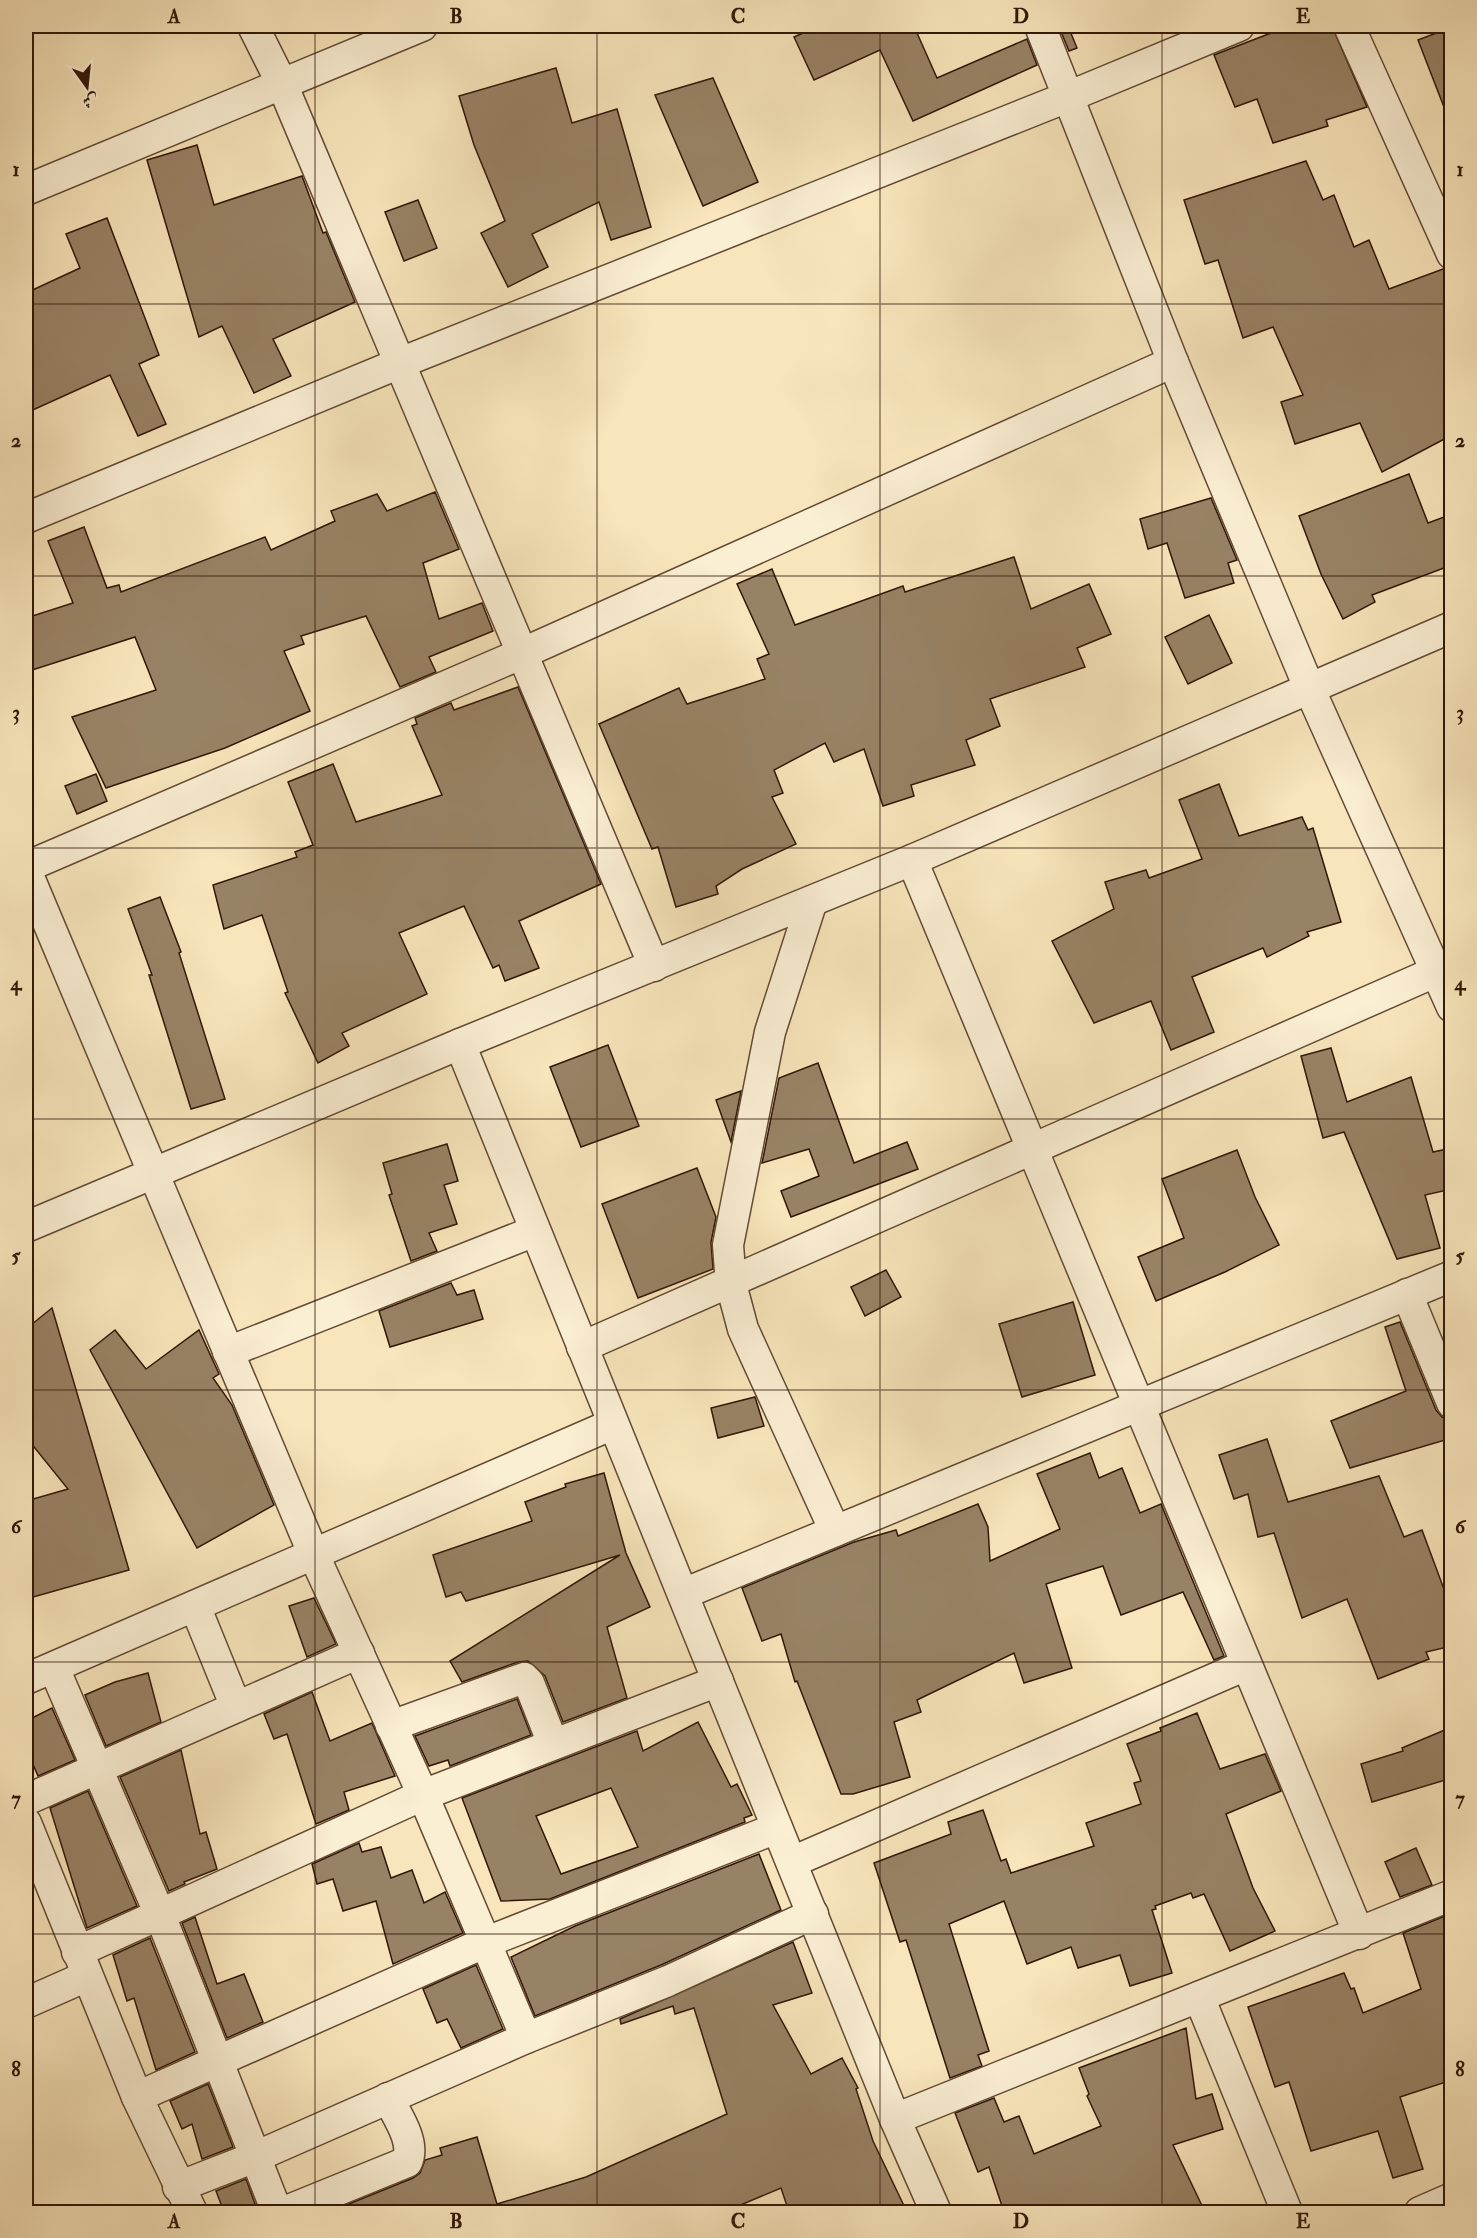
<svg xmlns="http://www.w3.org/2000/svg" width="1477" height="2238" viewBox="0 0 1477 2238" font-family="'IM FELL Double Pica',Amiri,serif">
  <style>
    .building { fill: #988265; stroke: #301707; stroke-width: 1.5; fill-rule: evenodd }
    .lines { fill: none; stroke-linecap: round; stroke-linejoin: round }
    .minor-casing { stroke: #624a34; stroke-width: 33 }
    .minor { stroke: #faeed3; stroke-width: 30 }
    .grid { fill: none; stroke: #301707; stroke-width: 1.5; stroke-opacity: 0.55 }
    .neatline { fill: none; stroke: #301707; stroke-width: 2 }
    .grid-label { font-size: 20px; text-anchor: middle; font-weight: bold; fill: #301707 }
  </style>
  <rect width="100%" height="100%" fill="#f8e5bb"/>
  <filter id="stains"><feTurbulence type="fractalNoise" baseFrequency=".00333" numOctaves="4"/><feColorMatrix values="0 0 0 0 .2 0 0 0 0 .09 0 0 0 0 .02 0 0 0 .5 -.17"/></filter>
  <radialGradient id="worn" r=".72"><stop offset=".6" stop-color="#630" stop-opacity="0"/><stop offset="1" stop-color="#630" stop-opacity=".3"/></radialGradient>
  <g class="building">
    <path d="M819 26H933L917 33 937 78 1027 39 1037 65 913 121 880 50 814 80 794 37Z"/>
    <path d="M1068 26 1077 48 1069 51 1059 27Z"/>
    <path d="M1289 26H1332L1367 107 1326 120 1328 126 1273 143 1257 99 1235 107 1214 55Z"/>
    <path d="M1452 27V119L1449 120 1418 40Z"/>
    <path d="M556 68 572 123 617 109 651 227 611 240 599 202 532 234 548 267 508 287 481 233 505 221 474 145 459 96Z"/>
    <path d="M713 78 758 182 703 206 655 95Z"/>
    <path d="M197 145 214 205 302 176 323 233 326 232 355 302 273 339 291 376 254 393 222 326 199 337 147 160Z"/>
    <path d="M1306 161 1323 200 1334 195 1354 247 1369 240 1389 289 1443 269 1452 271V435L1382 472 1360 423 1295 444 1281 402 1303 395 1273 327 1243 338 1218 260 1205 264 1184 200Z"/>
    <path d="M418 200 437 248 404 261 385 212Z"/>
    <path d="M107 218 159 355 139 364 166 424 138 436 110 375 26 413V293L80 268 66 234Z"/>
    <path d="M1409 474 1428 523 1452 514V565L1372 595 1375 602 1343 619 1321 574 1299 516Z"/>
    <path d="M435 492 459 549 423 563 439 619 482 603 493 631 429 657 436 672 400 687 366 616 301 636 304 644 284 651 310 711 225 748 106 788 72 717 156 690 135 637 26 672V618L73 603 48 541 84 527 107 588 119 585 121 592 265 537 271 550 335 521 331 511 377 494 387 511Z"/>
    <path d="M1211 498 1237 560 1228 563 1234 583 1185 598 1167 543 1148 549 1140 519Z"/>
    <path d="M1014 557 1031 609 1089 584 1111 634 1077 648 1085 667 990 699 1000 726 966 740 975 765 911 785 914 796 883 806 864 749 834 762 825 743 774 770 783 793 772 797 796 844 742 869 716 886 718 894 676 907 658 847 652 849 599 724 679 688 687 704 765 679 757 659 769 654 737 584 772 569 795 625 903 586 905 592Z"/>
    <path d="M1209 615 1232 663 1188 684 1165 637Z"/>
    <path d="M518 687 601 884 519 921 539 968 505 981 499 965 493 968 464 906 399 933 427 994 342 1033 349 1046 318 1063 285 993 288 992 262 915 224 929 213 885 297 857 295 852 313 845 288 782 333 764 356 822 442 795 412 726 417 724 415 718 451 703 454 710Z"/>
    <path d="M96 774 107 801 77 814 65 786Z"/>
    <path d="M1219 784 1239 836 1302 817 1308 830 1313 828 1341 922 1307 932 1309 936 1267 957 1263 948 1192 977 1214 1032 1171 1050 1151 1001 1094 1023 1052 941 1114 909 1105 882 1146 870 1149 878 1202 859 1179 800Z"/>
    <path d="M160 897 181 952 179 953 225 1099 191 1109 149 975H152L128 909Z"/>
    <path d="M608 1045 639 1126 581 1147 550 1067Z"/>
    <path d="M1331 1048 1347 1102 1411 1077 1433 1152 1452 1148V1189L1425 1195 1440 1248 1397 1259 1344 1132 1323 1138 1301 1056Z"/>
    <path d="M818 1063 854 1163 907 1142 918 1169 791 1217 781 1191 819 1176 809 1149 762 1163 779 1078Z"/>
    <path d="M741 1091 731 1142 716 1100Z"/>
    <path d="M447 1144 458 1181 444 1185 457 1224 429 1233 437 1251 411 1261 389 1195 392 1194 383 1163Z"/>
    <path d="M1237 1150 1255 1197 1279 1245 1225 1272 1156 1301 1138 1257 1184 1238 1162 1179Z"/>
    <path d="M697 1168 716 1217 711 1242 713 1269 638 1298 602 1204Z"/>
    <path d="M886 1270 901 1297 865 1316 851 1287Z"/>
    <path d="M451 1283 457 1295 474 1290 483 1319 390 1347 379 1311Z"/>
    <path d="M1073 1302 1095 1375 1022 1397 999 1324Z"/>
    <path d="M52 1308 129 1570 26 1599V1501L68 1489 26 1437V1329Z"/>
    <path d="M1400 1322 1436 1410 1442 1417 1452 1420V1438L1350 1468 1331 1421 1406 1391 1385 1327Z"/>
    <path d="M115 1330 146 1369 199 1330 219 1374 213 1378 232 1405 274 1505 197 1548 90 1350Z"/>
    <path d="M755 1397 764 1426 718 1438 711 1408Z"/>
    <path d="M1267 1439 1288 1502 1379 1476 1404 1537 1422 1530 1445 1592 1452 1619V1646L1426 1652 1429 1659 1378 1679 1347 1599 1302 1618 1274 1533 1258 1537 1248 1494 1234 1499 1219 1455Z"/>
    <path d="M1090 1453 1099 1478 1122 1468 1140 1513 1161 1504 1224 1656 1214 1660 1183 1592 1121 1615 1103 1566 1046 1584 1072 1668 1024 1683 1014 1653 917 1700 921 1712 894 1722 910 1777 853 1794H841L797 1681 795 1682 781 1634 762 1641 742 1588 854 1542 896 1530 898 1536 978 1504 988 1527 990 1561 1060 1529 1037 1474Z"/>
    <path d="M604 1473 626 1553 650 1607 607 1627 627 1698 563 1722 545 1676 528 1661 518 1662 462 1682 450 1661 620 1555 466 1601 461 1592 446 1597 433 1555 532 1521 525 1502 566 1487 565 1484Z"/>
    <path d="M314 1598 336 1644 307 1657 289 1606Z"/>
    <path d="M148 1673 161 1722 106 1746 85 1695 115 1682Z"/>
    <path d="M312 1692 330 1741 372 1723 395 1776 344 1792 349 1810 316 1824 287 1734 274 1739 264 1714Z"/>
    <path d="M517 1699 531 1735 450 1766 448 1760 429 1766 415 1736Z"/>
    <path d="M52 1708 75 1760 38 1776 26 1748V1721Z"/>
    <path d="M1197 1713 1220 1769 1265 1754 1281 1791 1226 1814 1253 1888 1275 1931 1230 1951 1204 1894 1193 1898 1191 1893 1155 1906 1156 1909 1152 1910 1172 1973 1130 1986 1120 1955 1078 1968 1071 1947 1027 1964 1004 1901 949 1924 989 2051 978 2055 982 2066 950 2078 906 1940 900 1942 874 1863 951 1834 948 1822 983 1810 1001 1861 1006 1859 1011 1873 1094 1846 1086 1823 1141 1804 1134 1783 1141 1781 1127 1744 1161 1731 1160 1728Z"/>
    <path d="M698 1722 731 1787 737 1784 752 1815 744 1818 745 1822 550 1899 501 1901 462 1798 637 1731 643 1751ZM611 1788 638 1847 561 1874 536 1816Z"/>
    <path d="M1452 1727V1778L1372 1802 1361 1764 1403 1751 1402 1748Z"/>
    <path d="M181 1750 200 1834 206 1832 217 1869 184 1882 185 1884 169 1891 120 1777Z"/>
    <path d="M88 1791 137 1906 87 1928 50 1808Z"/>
    <path d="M359 1843 362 1852 381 1847 391 1878 412 1870 424 1903 445 1892 463 1933 393 1964 376 1901 343 1911 333 1879 317 1884 312 1864Z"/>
    <path d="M1416 1848 1432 1885 1400 1897 1385 1862Z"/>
    <path d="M759 1854 781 1910 661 1965 535 2016 511 1957 575 1926Z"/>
    <path d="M1445 1916 1452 1930V2080L1400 2097 1423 2169 1393 2178 1378 2131 1311 2151 1289 2082 1275 2087 1248 2007 1344 1973 1351 1989 1354 1988 1363 2013 1421 1989 1403 1933Z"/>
    <path d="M195 1917 217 1984 244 1974 263 2022 227 2038 182 1923Z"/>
    <path d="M150 1938 195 2052 156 2070 134 1998 127 2001 113 1955Z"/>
    <path d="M793 1942 812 1993 773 2005 811 2074 842 2058 858 2088 856 2089 873 2141 907 2212H789L781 2188 724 2212H329L413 2178 420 2173 425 2160 442 2155 440 2148 477 2137 497 2204 586 2177 727 2114 694 2008 675 2014 673 2006 621 2024 620 2019Z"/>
    <path d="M476 1965 503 2029 461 2048 447 2019 437 2023 423 1989Z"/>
    <path d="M1186 2028 1196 2099 1212 2094 1223 2129 1173 2145 1205 2212H1004L989 2167 978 2172 955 2113 994 2098 1004 2122 1019 2116 1034 2154 1101 2126 1087 2096 1089 2094 1079 2068Z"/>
    <path d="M208 2084 233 2147 202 2159 192 2124 182 2129 170 2101Z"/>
    <path d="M246 2179 255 2204 232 2212H224L216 2191Z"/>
  </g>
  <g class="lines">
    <g class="minor-casing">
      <g id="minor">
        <path d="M253 26 282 84 654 966"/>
        <path d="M1040 26 1173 362 1310 690 1452 1007"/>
        <path d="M1349 26 1452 254"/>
        <path d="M26 190 422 26"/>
        <path d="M26 518 400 363 1070 96 1239 26"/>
        <path d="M912 860 1359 1934"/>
        <path d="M26 867 523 653 1173 362"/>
        <path d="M26 870 313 1553 423 1795 526 2038"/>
        <path d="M812 901 770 1032 728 1245 731 1284 743 1329 835 1531"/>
        <path d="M460 1044 895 2119 936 2212"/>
        <path d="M26 1227 460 1044 912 860 1452 627"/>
        <path d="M1407 1294 1452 1403"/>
        <path d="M582 1347 1435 972"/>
        <path d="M228 1352 535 1231"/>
        <path d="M683 1594 1452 1276"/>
        <path d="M195 1606 236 1707"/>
        <path d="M54 1668 160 1915 277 2212"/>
        <path d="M26 1679 613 1424"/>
        <path d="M391 1726 524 1678 529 1683 553 1744"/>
        <path d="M26 1800 359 1653"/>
        <path d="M26 1823 137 2097 192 2212"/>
        <path d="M792 1862 1246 1665"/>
        <path d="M77 1952 423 1795 718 1681"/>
        <path d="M1199 1997 1287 2212"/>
        <path d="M26 2003 87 1976"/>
        <path d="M137 2097 484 1943 777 1828"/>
        <path d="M895 2119 1452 1895"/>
        <path d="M178 2187 255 2157 526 2038 668 1981 813 1914"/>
        <path d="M284 2212 407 2162C416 2142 397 2116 388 2098"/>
        <path d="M1420 2212 1452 2198"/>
      </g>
    </g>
    <use href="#minor" class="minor"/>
  </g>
  <path class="grid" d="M315 26V2212M597 26V2212M880 26V2212M1162 26V2212M26 304H1452M26 576H1452M26 848H1452M26 1119H1452M26 1390H1452M26 1662H1452M26 1934H1452"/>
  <rect width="1477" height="2238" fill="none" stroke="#f8e5bb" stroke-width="66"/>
  <g transform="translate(87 87) rotate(165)" stroke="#faeed3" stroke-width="4.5" paint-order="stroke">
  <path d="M0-4.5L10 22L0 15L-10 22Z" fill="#301707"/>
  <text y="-9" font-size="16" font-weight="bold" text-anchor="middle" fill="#301707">ش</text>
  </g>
  <rect x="33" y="33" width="1411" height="2172" class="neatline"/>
  <g class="grid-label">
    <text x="174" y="23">A</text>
    <text x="456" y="23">B</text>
    <text x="738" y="23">C</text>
    <text x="1021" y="23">D</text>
    <text x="1303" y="23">E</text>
    <text x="16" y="176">1</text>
    <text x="1460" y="176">1</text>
    <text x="16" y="447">2</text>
    <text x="1460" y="447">2</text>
    <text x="16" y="719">3</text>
    <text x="1460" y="719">3</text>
    <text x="16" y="990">4</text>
    <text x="1460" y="990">4</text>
    <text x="16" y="1262">5</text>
    <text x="1460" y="1262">5</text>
    <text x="16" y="1533">6</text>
    <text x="1460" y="1533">6</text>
    <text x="16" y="1805">7</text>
    <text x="1460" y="1805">7</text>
    <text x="16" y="2076">8</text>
    <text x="1460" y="2076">8</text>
    <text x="174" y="2228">A</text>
    <text x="456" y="2228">B</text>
    <text x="738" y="2228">C</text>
    <text x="1021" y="2228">D</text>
    <text x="1303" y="2228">E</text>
  </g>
  <rect width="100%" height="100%" filter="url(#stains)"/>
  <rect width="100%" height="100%" fill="url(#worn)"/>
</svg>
